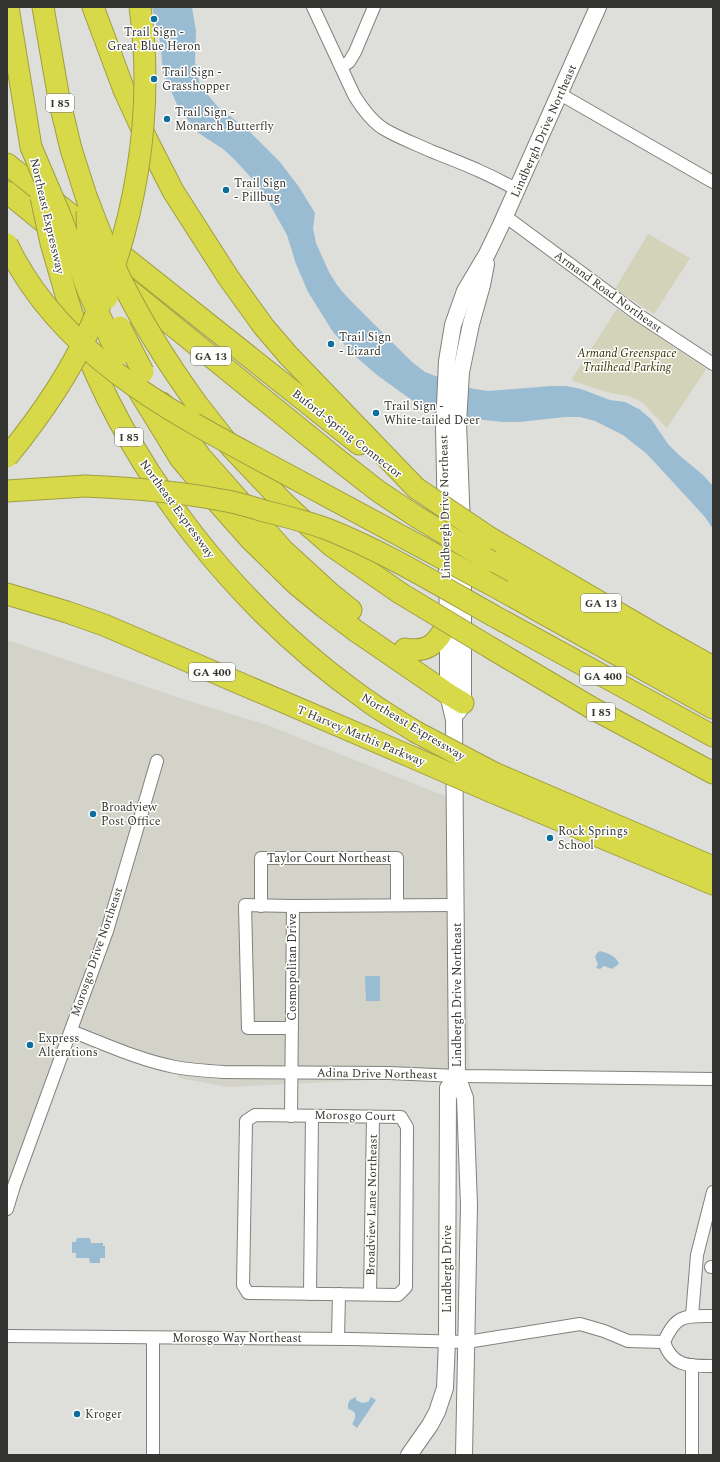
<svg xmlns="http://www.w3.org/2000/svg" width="720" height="1462" viewBox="0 0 720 1462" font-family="Spectral,serif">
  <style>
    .built { fill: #d3d3c9 }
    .green { fill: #d2d3b8 }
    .water { fill: #99bcd2 }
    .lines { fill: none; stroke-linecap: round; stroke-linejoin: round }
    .street-casing { stroke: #80807d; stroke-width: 14 }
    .secondary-casing { stroke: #80807d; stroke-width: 18 }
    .highway-casing { stroke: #9f9f41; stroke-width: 23 }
    .street { stroke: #fff; stroke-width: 12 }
    .secondary { stroke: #fff; stroke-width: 16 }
    .highway { stroke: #d8d948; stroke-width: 21 }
    .highway-bridge-casing { stroke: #9f9f41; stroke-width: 23; stroke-linecap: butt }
    .highway-bridge { stroke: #d8d948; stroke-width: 21 }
    .poi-dot { fill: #0c6e9c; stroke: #fffffe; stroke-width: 1.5 }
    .labels { text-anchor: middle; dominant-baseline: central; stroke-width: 3; stroke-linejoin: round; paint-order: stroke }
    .shield { fill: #fffffe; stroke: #717170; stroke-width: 1 }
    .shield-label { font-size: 11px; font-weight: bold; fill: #343433 }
    .poi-label { font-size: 12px; fill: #343433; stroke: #fffffe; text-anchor: start }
    .street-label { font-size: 12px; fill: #343433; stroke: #fffffe }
    .park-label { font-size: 12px; font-style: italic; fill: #313203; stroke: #fffffe }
  </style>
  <rect width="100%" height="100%" fill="#dededb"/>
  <path class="built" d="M7 640 186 700 270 726 460 802 470 1075 227 1087 179 1078 174 1067 76 1028 7 1220Z"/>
  <g class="green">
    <path d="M648 234 690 258 654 314 615 289Z"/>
    <path d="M617 309 706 369 667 428 642 402 628 396 606 392 571 380Z"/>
  </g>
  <g class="water">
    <path d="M152 7H192L196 31 195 62 200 85 217 106 249 131 280 162 299 187 315 213 313 228 316 243 329 272 337 285 347 297 412 362 425 372 459 385 474 389 489 391 551 386H566L581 389 610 400 625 402 639 409 651 419 668 444 679 455 703 475 713 486V529L705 517 647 454 623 435 595 421 580 417H565L519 422H503L457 417 427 411 377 375 354 355 333 332 308 292 296 264 287 235 264 194 255 182 234 159 223 149 197 132 178 107 163 72 160 41Z"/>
    <path d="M600 951C607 953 617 956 619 964L612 969 604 966 600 969 596 968 598 964 595 957 597 953Z"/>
    <path d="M365 976H380V1001H366Z"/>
    <path d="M77 1238H90L91 1243H103V1246H105V1258H100V1263H90L89 1258H76V1253H72V1242H76Z"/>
    <path d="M356 1397V1400L362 1403 368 1402 371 1397 376 1400 357 1428 352 1424C357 1417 357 1411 348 1409V1404L350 1400Z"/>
  </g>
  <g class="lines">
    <g class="street-casing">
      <g id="street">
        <path d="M313 7 354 95C362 108 371 121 384 129 399 138 416 144 431 151 461 163 490 174 517 190"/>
        <path d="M341 67 349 62 355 52 374 7"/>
        <path d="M560 94 713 182"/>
        <path d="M505 216 640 316 713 364"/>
        <path d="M261 906V858H397V905"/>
        <path d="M292 1028H248L245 905 293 906"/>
        <path d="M71 1031C105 1044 139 1060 175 1067 191 1070 207 1071 224 1072L389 1073 457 1076 713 1079"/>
        <path d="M255 1115 401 1117 407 1127 406 1287 398 1295 248 1293 243 1285 246 1121Z"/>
        <path d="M291 1116 293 906 456 905"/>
        <path d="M7 1209 14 1186 107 931 157 761"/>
        <path d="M711 1267H713"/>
        <path d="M310 1294 312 1116"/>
        <path d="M370 1294 373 1117"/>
        <path d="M692 1316 697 1255 713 1192"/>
        <path d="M713 1316C685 1316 676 1314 664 1342 672 1367 690 1366 713 1366"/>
        <path d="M7 1336 352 1339 467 1342 580 1324 604 1331 628 1341 664 1342"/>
        <path d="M153 1338V1455"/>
        <path d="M338 1339 339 1294"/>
        <path d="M692 1365V1455"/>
      </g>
    </g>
    <g class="secondary-casing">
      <g id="secondary">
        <path d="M462 527 458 423 461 372 471 324 482 285 486 264"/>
        <path d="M458 712 463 703V560"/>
        <path d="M409 1455 430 1425 437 1412 445 1388 447 1341 448 1088 457 1076"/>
        <path d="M464 1455 469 1205 465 1098 457 1076 454 720 448 694V623L444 427 447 361 453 325 465 291 487 254 500 227 598 7"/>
      </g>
    </g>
    <g class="highway-casing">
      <g id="highway">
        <path d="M8 7 31 147"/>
        <path d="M43 7 59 99 71 149 86 196"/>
        <path d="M93 7 124 90 147 140 173 191 228 277 264 327 288 355 416 488"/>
        <path d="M7 164 359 444"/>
        <path d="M7 192 56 232"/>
        <path d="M123 285 337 459 378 491 417 517"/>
        <path d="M65 291C69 304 73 318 78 331 134 478 237 608 365 699 381 711 399 721 416 732"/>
        <path d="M134 383 180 458 211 495 251 540 296 584 324 607 356 631 448 694 463 703"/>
        <path d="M162 403 200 456 283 550 331 594 351 610"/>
        <path d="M197 404 230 446 282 501 309 526 332 546 400 593"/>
        <path d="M7 491 85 486"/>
        <path d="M490 538 661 638 713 667"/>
        <path d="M490 561 713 687"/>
        <path d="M503 591 713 708"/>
        <path d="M7 594 67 612 104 625 414 758"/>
        <path d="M494 616 713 736"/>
        <path d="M491 648 592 708 713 773"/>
        <path d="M405 649C429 653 437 643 448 623"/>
        <path d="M494 773 713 867"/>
        <path d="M492 792 713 884"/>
      </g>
    </g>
    <use href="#street" class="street"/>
    <use href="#secondary" class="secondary"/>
    <use href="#highway" class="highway"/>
    <g class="highway-bridge-casing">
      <g id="highway-bridge">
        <path d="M31 147 60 215 89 293 118 355"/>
        <path d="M86 196C97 224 107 252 120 278 142 323 168 364 197 404"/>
        <path d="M41 197 51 243 65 291"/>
        <path d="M87 211 88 245 107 298"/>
        <path d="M7 244C64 364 189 421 299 481 367 517 435 554 503 591"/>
        <path d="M120 327 143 372"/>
        <path d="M7 457C39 418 69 375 90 328 135 229 155 115 140 7"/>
        <path d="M85 486C131 488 176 491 221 500 237 502 253 508 268 512 288 517 308 522 327 529 385 552 439 585 494 616"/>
        <path d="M416 488 490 538"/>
        <path d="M417 517 490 561"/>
        <path d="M400 593 491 648"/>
        <path d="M416 732 494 773"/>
        <path d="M414 758 492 792"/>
      </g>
    </g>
    <use href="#highway-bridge" class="highway-bridge"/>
  </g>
  <g class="poi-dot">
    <circle cx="154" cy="19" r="4"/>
    <circle cx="154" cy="79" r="4"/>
    <circle cx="167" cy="119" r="4"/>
    <circle cx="226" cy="190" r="4"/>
    <circle cx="331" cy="344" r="4"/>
    <circle cx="376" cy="413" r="4"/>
    <circle cx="93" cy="814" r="4"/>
    <circle cx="550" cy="838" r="4"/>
    <circle cx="30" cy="1045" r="4"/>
    <circle cx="77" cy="1414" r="4"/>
  </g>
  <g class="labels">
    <g class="shield">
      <rect x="46" y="94" width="28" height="18" rx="3"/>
      <rect x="191" y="347" width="40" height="18" rx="3"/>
      <rect x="115" y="428" width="28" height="18" rx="3"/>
      <rect x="581" y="594" width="40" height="18" rx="3"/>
      <rect x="189" y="663" width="46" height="18" rx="3"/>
      <rect x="580" y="667" width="46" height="18" rx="3"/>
      <rect x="587" y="703" width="28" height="18" rx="3"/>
    </g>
    <g class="shield-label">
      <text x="60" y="103">I 85</text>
      <text x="211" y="356">GA 13</text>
      <text x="129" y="437">I 85</text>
      <text x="601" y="603">GA 13</text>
      <text x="212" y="672">GA 400</text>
      <text x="603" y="676">GA 400</text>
      <text x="601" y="712">I 85</text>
    </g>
    <g class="poi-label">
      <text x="154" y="32" text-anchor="middle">Trail Sign -<tspan x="154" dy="14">Great Blue Heron</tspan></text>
      <text x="162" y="72">Trail Sign -<tspan x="162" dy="14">Grasshopper</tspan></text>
      <text x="175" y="112">Trail Sign -<tspan x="175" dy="14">Monarch Butterfly</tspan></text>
      <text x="234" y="183">Trail Sign<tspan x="234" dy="14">- Pillbug</tspan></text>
      <text x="339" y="337">Trail Sign<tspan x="339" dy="14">- Lizard</tspan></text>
      <text x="384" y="406">Trail Sign -<tspan x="384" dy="14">White-tailed Deer</tspan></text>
      <text x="101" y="807">Broadview<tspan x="101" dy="14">Post Office</tspan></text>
      <text x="558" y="831">Rock Springs<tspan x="558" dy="14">School</tspan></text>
      <text x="38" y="1038">Express<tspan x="38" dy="14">Alterations</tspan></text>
      <text x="85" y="1414">Kroger</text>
    </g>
    <g class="street-label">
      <text transform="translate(544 131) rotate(-66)">Lindbergh Drive Northeast</text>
      <text transform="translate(47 216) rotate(77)">Northeast Expressway</text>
      <text transform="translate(608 292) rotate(36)">Armand Road Northeast</text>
      <text transform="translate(347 434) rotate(38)">Buford-Spring Connector</text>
      <text transform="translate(445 507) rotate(-91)">Lindbergh Drive Northeast</text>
      <text transform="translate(177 509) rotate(54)">Northeast Expressway</text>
      <text transform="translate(413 727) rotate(31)">Northeast Expressway</text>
      <text transform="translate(361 736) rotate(23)">T Harvey Mathis Parkway</text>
      <text x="329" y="858">Taylor Court Northeast</text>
      <text transform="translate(97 952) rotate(-71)">Morosgo Drive Northeast</text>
      <text transform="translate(292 967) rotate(-90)">Cosmopolitan Drive</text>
      <text transform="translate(457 995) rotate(-90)">Lindbergh Drive Northeast</text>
      <text transform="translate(377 1074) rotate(1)">Adina Drive Northeast</text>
      <text transform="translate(355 1116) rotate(1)">Morosgo Court</text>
      <text transform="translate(372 1205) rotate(-89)">Broadview Lane Northeast</text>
      <text transform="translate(447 1269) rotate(-90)">Lindbergh Drive</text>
      <text x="237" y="1338">Morosgo Way Northeast</text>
    </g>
    <g class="park-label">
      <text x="627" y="353">Armand Greenspace<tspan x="627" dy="14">Trailhead Parking</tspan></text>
    </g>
  </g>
  <rect width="720" height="1462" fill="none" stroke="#343433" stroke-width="16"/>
</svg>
